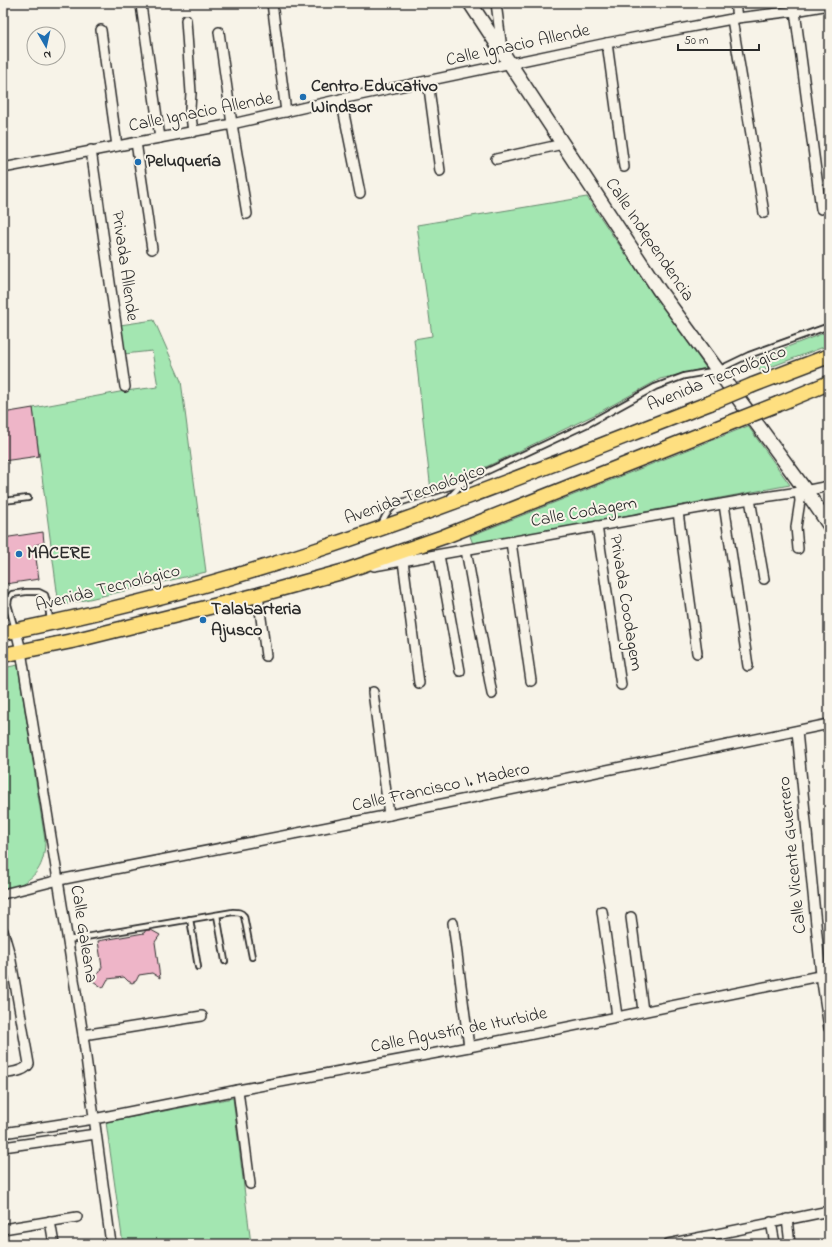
<svg xmlns="http://www.w3.org/2000/svg" width="832" height="1247" viewBox="0 0 832 1247" font-family="'Indie Flower',sans-serif">
  <style>
    .green { fill: #a3e6b1; stroke: #67886e }
    .building { fill: #eeb5c8; stroke: #2b2b2b }
    .lines { fill: none; stroke-linecap: round; stroke-linejoin: round }
    .lane-casing { stroke: #2b2b2b; stroke-width: 8 }
    .street-casing { stroke: #2b2b2b; stroke-width: 12 }
    .secondary-casing { stroke: #2b2b2b; stroke-width: 16 }
    .primary-casing { stroke: #2b2b2b; stroke-width: 17 }
    .lane { stroke: #f7f3e8; stroke-width: 4.5 }
    .street { stroke: #f7f3e8; stroke-width: 9 }
    .secondary { stroke: #f7f3e8; stroke-width: 13 }
    .primary { stroke: #fedf80; stroke-width: 14 }
    .primary-bridge-casing { stroke: #2b2b2b; stroke-width: 17; stroke-linecap: butt }
    .primary-bridge { stroke: #fedf80; stroke-width: 14 }
    .poi-dot { fill: #1f6fb2; stroke: #f7f3e8; stroke-width: 1.5 }
    .labels { text-anchor: middle; dominant-baseline: central; stroke-width: 4; stroke-linejoin: round; paint-order: stroke }
    .street-label { font-size: 18px; fill: #2b2b2b; stroke: #f7f3e8 }
    .poi-label { font-size: 18px; font-weight: bold; fill: #2b2b2b; stroke: #f7f3e8; text-anchor: start }
  </style>
  <rect width="100%" height="100%" fill="#f7f3e8"/>
  <filter id="ink" filterUnits="userSpaceOnUse"><feTurbulence type="fractalNoise" baseFrequency=".025" numOctaves="2"/><feDisplacementMap in="SourceGraphic" scale="8" xChannelSelector="R" yChannelSelector="G"/><feConvolveMatrix kernelMatrix="1 2 1 2 8 2 1 2 1" color-interpolation-filters="sRGB"/></filter>
  <g filter="url(#ink)">
    <g class="green">
      <path d="M587 197 613 236 706 368 660 379 594 415 463 478 431 491 414 339 432 336 417 225Z"/>
      <path d="M154 320 181 381 206 572 59 606 33 408 125 391 158 387 152 351 124 354 120 325Z"/>
      <path d="M829 331V345L760 371 756 359Z"/>
      <path d="M748 426 790 485 473 544 470 536Z"/>
      <path d="M18 665 45 840C45 861 39 877 18 885 14 887 8 887 3 888V668Z"/>
      <path d="M233 1098 251 1244H123L106 1122Z"/>
    </g>
    <g class="building">
      <path d="M33 408 39 456 3 461V413Z"/>
      <path d="M43 532 44 543 34 545 39 579 6 584 3 563V538Z"/>
      <path d="M146 930H151L160 935 155 942 160 978 152 973 139 975 136 981 132 983 128 981 124 977 108 979 103 988 93 981 102 967 98 941 144 933Z"/>
    </g>
    <g class="lines">
      <g class="lane-casing">
        <g id="lane">
          <path d="M448 499 464 482 588 424 655 387 684 376 718 370 749 355 829 326"/>
          <path d="M3 501 28 498"/>
          <path d="M381 525C385 515 389 508 399 503L462 483"/>
          <path d="M15 629 8 604 9 598 12 594 26 592H39L45 595 48 605 50 621"/>
          <path d="M217 915 225 961"/>
          <path d="M190 919 198 967"/>
          <path d="M68 940 233 912C238 912 241 912 244 916L252 957"/>
        </g>
      </g>
      <g class="street-casing">
        <g id="street">
          <path d="M272 3 286 112"/>
          <path d="M496 3 502 49"/>
          <path d="M735 3 737 18"/>
          <path d="M141 5 160 138"/>
          <path d="M795 11 821 209"/>
          <path d="M732 19 764 213"/>
          <path d="M186 20 191 93 190 108 193 132"/>
          <path d="M101 30 117 146"/>
          <path d="M219 32 232 124 247 214"/>
          <path d="M607 43 624 167"/>
          <path d="M428 81 440 171"/>
          <path d="M341 99 360 193"/>
          <path d="M136 142 152 249"/>
          <path d="M91 150 125 387"/>
          <path d="M496 159 563 144"/>
          <path d="M3 168 232 124 341 99 607 43 737 18 795 11 829 5"/>
          <path d="M750 499 764 579"/>
          <path d="M724 504 748 666"/>
          <path d="M678 512 697 653"/>
          <path d="M597 526 621 685"/>
          <path d="M511 542 531 681"/>
          <path d="M798 549 796 527 800 501 799 492"/>
          <path d="M466 550 492 694"/>
          <path d="M439 555 460 671"/>
          <path d="M403 561 419 683"/>
          <path d="M374 566 750 499 799 492 829 486"/>
          <path d="M258 595 266 656"/>
          <path d="M16 630 21 651 83 1035 111 1244"/>
          <path d="M373 692 389 815"/>
          <path d="M797 731 821 975 829 1028"/>
          <path d="M3 894 59 880 389 815 829 724"/>
          <path d="M602 911 617 1016"/>
          <path d="M631 917 643 1011"/>
          <path d="M453 923 469 1047"/>
          <path d="M3 931 10 955"/>
          <path d="M3 956 10 955 29 1064C24 1072 12 1072 3 1074"/>
          <path d="M83 1035 202 1016"/>
          <path d="M238 1090 250 1184"/>
          <path d="M3 1133 94 1119 238 1090 469 1047 829 974"/>
          <path d="M3 1147 96 1134"/>
          <path d="M787 1219 790 1244"/>
          <path d="M50 1221 54 1244"/>
          <path d="M771 1222 775 1244"/>
          <path d="M3 1229 77 1217"/>
          <path d="M668 1244 829 1211"/>
        </g>
      </g>
      <g class="secondary-casing">
        <path id="secondary" d="M470 3 659 290 806 491 829 525"/>
      </g>
      <g class="primary-casing">
        <g id="primary">
          <path d="M753 385 829 356"/>
          <path d="M778 404 829 383"/>
          <path d="M3 633C107 612 210 586 311 552 446 508 578 454 710 403"/>
          <path d="M3 655 72 641 258 595 345 571 443 537 735 421"/>
        </g>
      </g>
      <use href="#lane" class="lane"/>
      <use href="#street" class="street"/>
      <use href="#secondary" class="secondary"/>
      <use href="#primary" class="primary"/>
      <g class="primary-bridge-casing">
        <g id="primary-bridge">
          <path d="M710 403 753 385"/>
          <path d="M735 421 778 404"/>
        </g>
      </g>
      <use href="#primary-bridge" class="primary-bridge"/>
    </g>
  </g>
  <g class="poi-dot">
    <circle cx="303" cy="97" r="4"/>
    <circle cx="138" cy="162" r="4"/>
    <circle cx="19" cy="554" r="4"/>
    <circle cx="203" cy="620" r="4"/>
  </g>
  <g class="labels">
    <g class="street-label">
      <text transform="translate(518 46) rotate(-12)">Calle Ignacio Allende</text>
      <text transform="translate(201 113) rotate(-11)">Calle Ignacio Allende</text>
      <text transform="translate(649 240) rotate(56)">Calle Independencia</text>
      <text transform="translate(124 266) rotate(82)">Privada Allende</text>
      <text transform="translate(717 379) rotate(-22)">Avenida Tecnológico</text>
      <text transform="translate(415 495) rotate(-20)">Avenida Tecnológico</text>
      <text transform="translate(584 513) rotate(-10)">Calle Codagem</text>
      <text transform="translate(108 589) rotate(-14)">Avenida Tecnológico</text>
      <text transform="translate(625 603) rotate(81)">Privada Coodagem</text>
      <text transform="translate(441 788) rotate(-12)">Calle Francisco I. Madero</text>
      <text transform="translate(793 855) rotate(-96)">Calle Vicente Guerrero</text>
      <text transform="translate(83 934) rotate(81)">Calle Galeana</text>
      <text transform="translate(459 1031) rotate(-11)">Calle Agustín de Iturbide</text>
    </g>
    <g class="poi-label">
      <text x="311" y="87">Centro Educativo<tspan x="311" dy="21">Windsor</tspan></text>
      <text x="146" y="162">Peluquería</text>
      <text x="27" y="554">MACERE</text>
      <text x="211" y="610">Talabarteria<tspan x="211" dy="21">Ajusco</tspan></text>
    </g>
  </g>
  <rect width="832" height="1247" fill="none" stroke="#f7f3e8" stroke-width="16"/>
  <rect x="8" y="8" width="816" height="1231" fill="none" stroke="#2b2b2b" stroke-width="1.5" filter="url(#ink)"/>
  <g transform="translate(46 46) rotate(171)"><circle r="19" fill="#f7f3e8" stroke="#a5a39c"/>
  <path d="M0-3L7 15L0 10L-7 15Z" fill="#1f6fb2"/>
  <text y="-6" font-size="11" font-weight="bold" text-anchor="middle" fill="#2b2b2b">N</text>
  </g>
  <path d="M678 44v6h81v-6" fill="none" stroke="#2b2b2b" stroke-width="2"/>
  <text x="684" y="44" font-size="12" fill="#2b2b2b" stroke="#f7f3e8" stroke-width="3" paint-order="stroke">50 m</text>
</svg>
